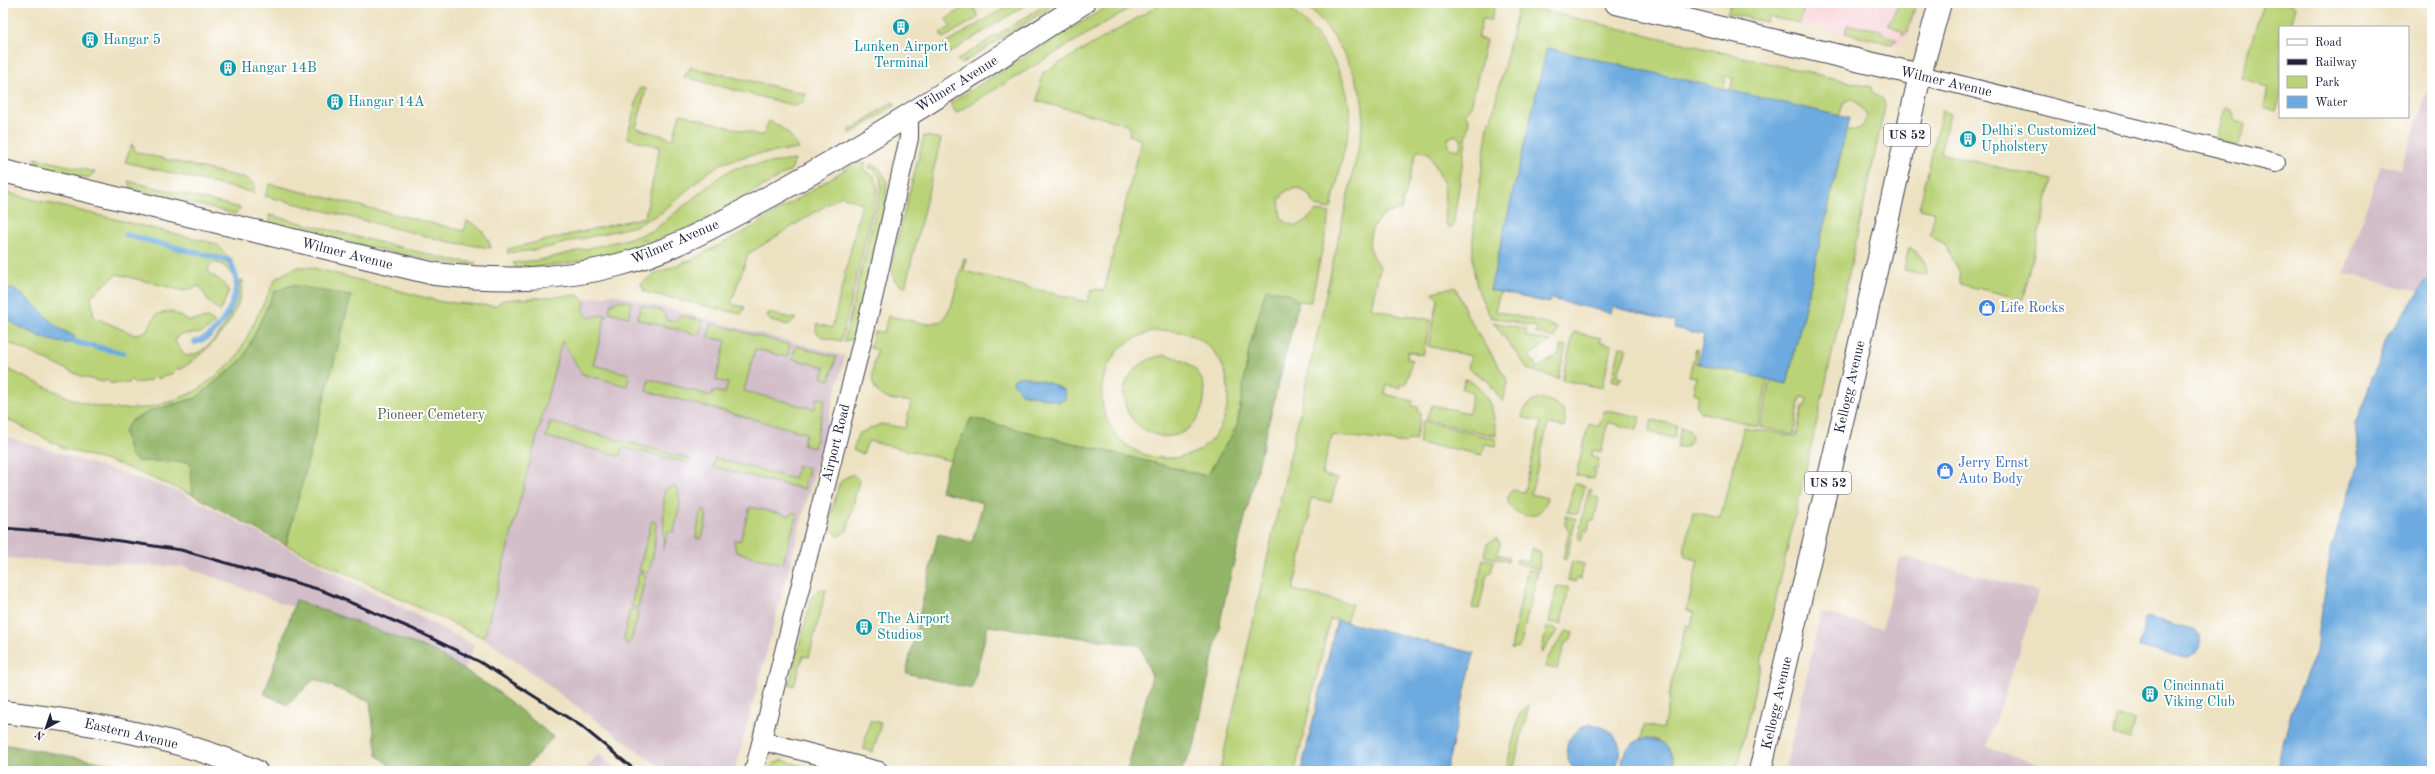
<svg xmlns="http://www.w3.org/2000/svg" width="2435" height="774" viewBox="0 0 2435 774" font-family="'Old Standard TT',serif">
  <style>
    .built { fill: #f7cfd4 }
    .industrial { fill: #d2bdc8 }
    .green { fill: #bad378; stroke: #6e7a5a; fill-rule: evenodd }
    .forest { fill: #93b568; stroke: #5a6c52 }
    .water { fill: #6daadf; stroke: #48668d }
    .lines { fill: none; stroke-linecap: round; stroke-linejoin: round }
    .stream { stroke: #6daadf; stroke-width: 5.5 }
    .street-casing { stroke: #403f4f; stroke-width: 20 }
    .secondary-casing { stroke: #403f4f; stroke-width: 24 }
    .primary-casing { stroke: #403f4f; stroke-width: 24 }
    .street { stroke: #fff; stroke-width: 18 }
    .secondary { stroke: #fff; stroke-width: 22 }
    .primary { stroke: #fff; stroke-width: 22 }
    .rail { stroke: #22223b; stroke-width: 3 }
    .labels { text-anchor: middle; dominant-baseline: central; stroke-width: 4; stroke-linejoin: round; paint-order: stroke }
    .shield { fill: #fff; stroke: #646476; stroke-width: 1 }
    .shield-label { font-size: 13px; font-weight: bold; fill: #22223b }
    .culture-label { font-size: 14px; fill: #0d838f; stroke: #fff; text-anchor: start }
    .street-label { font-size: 14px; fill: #22223b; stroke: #fff }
    .shop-label { font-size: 14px; fill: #366cbe; stroke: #fff; text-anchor: start }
    .park-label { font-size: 14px; fill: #576050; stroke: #fff }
  </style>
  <rect width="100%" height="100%" fill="#fff"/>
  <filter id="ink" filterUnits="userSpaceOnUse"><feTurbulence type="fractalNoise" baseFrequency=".025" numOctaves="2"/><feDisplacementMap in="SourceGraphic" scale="8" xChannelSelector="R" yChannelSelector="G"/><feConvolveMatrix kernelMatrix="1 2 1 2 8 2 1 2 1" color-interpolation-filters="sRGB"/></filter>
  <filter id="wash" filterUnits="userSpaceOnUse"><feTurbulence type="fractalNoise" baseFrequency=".012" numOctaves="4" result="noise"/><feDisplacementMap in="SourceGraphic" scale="16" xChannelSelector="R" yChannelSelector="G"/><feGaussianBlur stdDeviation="0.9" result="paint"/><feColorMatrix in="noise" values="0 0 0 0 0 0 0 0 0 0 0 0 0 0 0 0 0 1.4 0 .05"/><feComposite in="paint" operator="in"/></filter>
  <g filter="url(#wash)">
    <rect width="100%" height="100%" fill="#ece1c0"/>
    <path class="built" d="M1800 3H1919L1909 35 1904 42 1896 46 1794 23Z"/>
    <g class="industrial">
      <path d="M2432 81V272L2419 292 2344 273 2381 165 2400 170Z"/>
      <path d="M614 294 845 356 735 771H665L484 638 572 302Z"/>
      <path d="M3 435 180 492 474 645 464 672 186 567 3 558Z"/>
      <path d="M1909 558 2039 591 1987 747 2056 771H1785L1821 612 1882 629 1899 559Z"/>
      <path d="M598 754 618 771H584Z"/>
    </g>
    <g class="green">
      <path d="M971 3 979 17 943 38 940 33 951 27 946 19Z"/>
      <path d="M1012 3H1029L948 54 942 46Z"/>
      <path d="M1048 3H1057L961 64 957 60Z"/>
      <path d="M1113 3H1138L956 113 950 103Z"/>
      <path d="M1163 3H1282C1318 28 1351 75 1350 120 1350 128 1347 138 1345 147 1340 167 1336 188 1331 209L1315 206 1310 195 1299 188 1287 190 1279 200 1281 217C1297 234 1304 222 1316 211L1330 213 1311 302 1299 301 1288 293 1266 290 1249 349 1237 426 1207 476 971 418 952 461 868 441 863 454 853 450 858 434 881 424 905 428 911 402C903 400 893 401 886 398 866 390 873 366 877 350L870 348 874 332H884L888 316 927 324 942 321 951 307 964 258 966 260 964 271 1087 302 1091 291 1098 289 1104 291 1141 140 1129 135 1130 125 1037 101 1043 73ZM1153 331C1159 331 1167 330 1174 331 1252 340 1243 462 1165 458 1148 457 1133 452 1121 440 1097 418 1095 377 1117 352 1126 341 1139 336 1153 331Z"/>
      <path d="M1303 3H1495V5L1491 20 1482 19 1478 38 1486 40 1471 107 1465 114 1469 120 1453 227 1449 228 1446 224 1444 184 1429 153 1417 150 1401 210C1371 212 1359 245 1380 267L1371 308 1406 317 1407 315 1431 320 1423 355 1408 351 1407 358 1412 360 1406 385 1400 384V388L1387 385 1385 394 1413 401 1412 406 1418 407V411L1421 412 1415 441 1408 440 1407 443 1332 435 1322 474 1337 479 1331 502 1311 498 1308 515 1310 516 1293 590 1352 604 1346 622 1330 619 1295 771H1220L1361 137C1361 128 1364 118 1363 109 1361 75 1330 23 1303 3ZM1455 135 1462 140 1459 150 1450 148 1447 139Z"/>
      <path d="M1731 3H1805L1800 23 1769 17 1766 22 1727 13Z"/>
      <path d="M1899 3H1916L1908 31 1903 36 1902 31 1888 25Z"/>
      <path d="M2263 3H2288L2296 7 2290 27H2280V99L2276 112 2264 108 2268 87 2241 78Z"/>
      <path d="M1519 5 1871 87V91L1883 99 1885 106 1824 391 1736 771H1673C1676 752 1662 734 1641 739L1644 725 1663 729 1670 697H1668L1686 625 1691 626 1694 613 1687 610 1698 560 1686 557 1684 549 1693 512 1720 518 1744 427 1796 437 1803 406 1805 407 1807 398 1800 397 1794 435 1760 427 1771 380 1787 384 1846 131C1858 131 1865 127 1867 116L1856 101 1851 99 1844 102 1839 116 1730 91 1733 78 1725 76 1723 89 1547 48 1490 290 1500 292 1495 311 1542 322 1557 328 1555 338 1536 333 1537 327 1491 317C1466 278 1472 239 1478 196 1482 171 1485 145 1489 120H1491Z"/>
      <path d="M1847 25 1881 30 1883 34 1897 40 1891 44 1845 33Z"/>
      <path d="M691 67 806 94 804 101 796 106 684 77Z"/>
      <path d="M640 88 646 89 636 128 673 139 680 114 763 136 769 121C783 127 792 135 799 149L750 155 723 163 708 172 661 213 635 226 537 250 507 253 508 249 645 217 660 147 627 138Z"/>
      <path d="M893 102 896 105 850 134 848 131Z"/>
      <path d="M2225 108 2232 110 2235 120 2246 123 2239 146 2216 140Z"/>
      <path d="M1942 111 1950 114 1940 153 2052 180 2023 299 1960 284 1959 271 1945 244 1930 236 1935 212 1919 209Z"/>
      <path d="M924 136 941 139 905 288 894 280 891 264Z"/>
      <path d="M132 144 136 152 248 179 254 184V193L125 162Z"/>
      <path d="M35 158 95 172 88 178 38 166Z"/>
      <path d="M795 160 791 170 698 224 647 244 645 239 640 241 642 245C601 258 560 267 516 268L513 263 540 260 635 237 654 230 722 175 736 168 752 165Z"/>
      <path d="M857 162H866L863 170 874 176 878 188 841 341 822 337 816 332 817 324 832 328 862 203 841 196 748 254 731 304 745 307 741 314 645 292 641 284 654 274 693 259 746 231Z"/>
      <path d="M871 163 880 169 887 182 885 206 854 339 844 341 881 188 880 177 874 170 875 168H869Z"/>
      <path d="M128 181 241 208 235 214 132 189Z"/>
      <path d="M270 184 464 231 467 221C479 225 488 236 491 248L450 242 265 196Z"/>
      <path d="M3 192 217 244 228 257 235 277C228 274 227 261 212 263L208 269 209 273 221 281 229 291 220 312 209 302 200 286 184 291 117 274 91 296 94 317 135 335 146 331 156 315 170 311 189 321 208 318 215 323C197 339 199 331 178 335L175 342 186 356C215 354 239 305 240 280H243C240 321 211 348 180 370L177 368 173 373 157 379 154 376 149 381 134 383 132 380 130 381 129 383H110L107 380 103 382 83 377 3 340V317L46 338H75L57 327 24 296 3 285Z"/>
      <path d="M269 215 443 258 476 263 472 266C404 258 338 239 271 223Z"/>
      <path d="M1909 247C1921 254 1926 261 1927 275L1904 270Z"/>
      <path d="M298 267H310L442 302 495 306 503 300 578 295 585 302 583 310 589 318 606 314 593 365 629 374 627 386 582 374 562 341 484 638 286 545 351 296 274 292 243 359 196 398 150 411 138 461 190 462 193 495 121 465 66 449 3 417V367L74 400 91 405 116 409 146 408 173 401 196 391 221 372 238 355 276 278Z"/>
      <path d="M1453 287 1456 288 1468 317 1506 378 1507 383 1503 403 1488 381 1468 368 1471 356 1428 346 1438 300 1433 292Z"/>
      <path d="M620 300 632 303 629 317 609 312 611 304Z"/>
      <path d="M641 305 662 311 668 321 677 320 681 315 703 321 699 335 637 319Z"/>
      <path d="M768 313 796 319 788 325 771 321 767 316Z"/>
      <path d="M1493 322 1527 329 1525 336 1551 341 1529 355 1537 368 1558 355 1562 346H1566L1558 379 1528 369Z"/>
      <path d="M711 323 790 345 787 357 755 349 744 391 814 409 817 398 825 399 814 448 803 445 806 433 646 391 649 379 712 396 713 391 725 393 728 383 716 380 726 341 708 337Z"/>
      <path d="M1574 332 1601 338 1600 342 1612 345 1602 388 1562 380Z"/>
      <path d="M796 346 836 357 830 380 822 378 825 367 792 359Z"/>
      <path d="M1620 347 1627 348 1617 376 1622 377 1619 382 1612 380Z"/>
      <path d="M1696 349 1698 350 1696 363 1768 379 1758 426 1700 412 1696 405 1699 395 1693 393 1696 377 1689 376Z"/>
      <path d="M1165 355C1236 367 1199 457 1149 432 1139 427 1130 419 1126 408 1117 380 1139 359 1165 355Z"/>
      <path d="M1465 379C1488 389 1495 412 1496 436L1426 420 1432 405 1469 413 1473 392 1462 389Z"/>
      <path d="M1541 398C1556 402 1569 409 1564 427L1548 424 1531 494 1547 498C1539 533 1494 507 1512 490L1524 492 1541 422 1522 417C1524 406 1531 401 1541 398Z"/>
      <path d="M1604 411H1612L1640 417 1637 430 1608 422 1601 452 1593 450 1591 456 1599 459 1597 469 1593 468V471L1596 472 1594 479 1576 475 1589 423 1599 426Z"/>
      <path d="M1652 420 1677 425 1674 438 1649 432Z"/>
      <path d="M1422 421 1496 439V446L1485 444 1482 455 1455 449 1419 444Z"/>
      <path d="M550 422 690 459 689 463 626 448 622 449 620 456 546 437Z"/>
      <path d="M1681 427 1690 431 1692 439 1686 447H1677Z"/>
      <path d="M715 458 794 479 798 466 809 468 804 489 713 467Z"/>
      <path d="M853 474 859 480 847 531 838 536 828 526 839 484 843 479Z"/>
      <path d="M1574 483 1585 486 1578 514 1567 512Z"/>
      <path d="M673 486 678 490 680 504 674 532 668 531 663 550C664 541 663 493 665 490 667 488 670 487 673 486Z"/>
      <path d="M1589 489 1592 490 1590 496 1599 498 1594 521 1590 520 1588 531 1584 530 1581 541 1578 537Z"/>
      <path d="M750 507 790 516 792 512 797 514 783 564 736 552 734 540 740 541Z"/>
      <path d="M704 509C709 518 704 530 701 539L696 538 700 513Z"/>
      <path d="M1566 516 1576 519 1566 560 1563 559 1569 532 1565 525Z"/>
      <path d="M652 520 656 523 654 550 649 573 639 570Z"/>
      <path d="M1495 539H1497L1500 544 1497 554 1509 557 1508 561 1484 556 1487 544Z"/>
      <path d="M1533 548 1540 552 1539 569 1516 563 1517 559 1528 562Z"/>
      <path d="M1483 559 1494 561 1491 572 1487 574 1479 609 1472 608Z"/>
      <path d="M1572 561 1584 564 1581 579 1577 578 1576 582 1568 580Z"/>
      <path d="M1527 570 1538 571 1521 643 1519 647 1511 649Z"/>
      <path d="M639 573 646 575 638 608 631 606Z"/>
      <path d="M1557 586 1569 588 1561 624 1549 622Z"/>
      <path d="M821 589 826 590 809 657 803 656 794 686 789 684 812 596Z"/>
      <path d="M630 609 639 611 632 638 627 646 624 639Z"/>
      <path d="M1547 627 1558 630 1541 653Z"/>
      <path d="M1566 631 1573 633 1571 639 1565 643 1557 669 1546 667 1547 659Z"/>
      <path d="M1529 705 1514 766 1507 765 1519 715Z"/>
      <path d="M2118 716 2135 721 2130 740 2113 735Z"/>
      <path d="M870 720 881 723 873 752 863 749Z"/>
      <path d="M782 760 803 766 802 771H767L775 763Z"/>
    </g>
    <g class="forest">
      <path d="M292 285 351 296 286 545 193 495 190 462 138 461 130 455 124 431 131 421 150 411 196 398 243 359 274 292Z"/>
      <path d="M1266 289 1288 293 1299 301 1226 594 1194 747 1181 771H1127L1152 676 1140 645 988 626 972 689 906 673 938 534 972 542 983 503 941 491 946 470 971 418 1207 476 1237 426 1249 349Z"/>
      <path d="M296 600 434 651 497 691 553 737 523 771H396L377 755 370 702 314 679 288 705 264 694Z"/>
      <path d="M3 744 151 771H3Z"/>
    </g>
    <g class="water">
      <path d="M1547 48 1849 118 1787 384 1698 363 1704 335 1674 328 1675 322 1613 307 1611 313 1550 299 1549 303 1490 290Z"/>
      <path d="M2432 272V771H2276L2291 713 2316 651 2331 550 2359 460 2355 425 2386 340Z"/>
      <path d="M3 285C25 293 39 310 56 326 61 331 69 332 75 337L74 342C58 348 18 327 3 317Z"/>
      <path d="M1022 376 1049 383 1066 391 1065 400 1060 402 1021 393 1013 383 1014 379Z"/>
      <path d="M2146 617 2193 629 2201 636C2203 648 2198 656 2186 658L2139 647Z"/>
      <path d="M1337 620 1474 653 1446 771H1301Z"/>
      <path d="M1590 724C1614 726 1632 751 1611 771H1575C1559 752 1567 731 1590 724Z"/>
      <path d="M1646 738C1665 740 1676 752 1673 771H1623C1619 753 1630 742 1646 738Z"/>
    </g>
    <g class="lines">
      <g class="stream">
        <path d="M126 235 230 261C233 269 238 279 236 288 233 309 216 338 195 342"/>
        <path d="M74 342 123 353"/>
      </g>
    </g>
  </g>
  <g filter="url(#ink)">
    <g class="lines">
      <g class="street-casing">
        <g id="street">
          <path d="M1920 75 2276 163"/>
          <path d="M763 741 879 771"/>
          <path d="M754 771 874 294 909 138V114"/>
        </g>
      </g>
      <g class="secondary-casing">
        <g id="secondary">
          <path d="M1616 3 1920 75"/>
          <path d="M3 171 435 274C498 281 557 281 618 265 670 252 716 225 763 200 873 141 978 71 1083 3"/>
        </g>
      </g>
      <g class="primary-casing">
        <g id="primary">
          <path d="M3 712C89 722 177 737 256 771"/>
          <path d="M1760 771 1848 396 1920 75 1940 3"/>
        </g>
      </g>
      <use href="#street" class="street"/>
      <use href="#secondary" class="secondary"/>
      <use href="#primary" class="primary"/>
      <path class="rail" d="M3 528 66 533 181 550 321 590 415 630 480 662 581 726 636 771"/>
    </g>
  </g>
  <defs>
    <g id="building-disc" transform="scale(0.9)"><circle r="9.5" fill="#0f9aa8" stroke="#fff"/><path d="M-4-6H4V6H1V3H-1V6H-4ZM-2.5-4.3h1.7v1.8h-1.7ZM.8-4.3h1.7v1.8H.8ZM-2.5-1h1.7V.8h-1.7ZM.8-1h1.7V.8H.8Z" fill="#fff"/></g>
    <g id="shop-disc" transform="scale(0.9)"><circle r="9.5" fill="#3f7fe0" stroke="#fff"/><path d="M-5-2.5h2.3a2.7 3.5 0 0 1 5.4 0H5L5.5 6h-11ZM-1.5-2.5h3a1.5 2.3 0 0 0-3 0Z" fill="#fff"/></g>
  </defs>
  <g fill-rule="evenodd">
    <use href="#building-disc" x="901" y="27"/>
    <use href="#building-disc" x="90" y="40"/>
    <use href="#building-disc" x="228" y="68"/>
    <use href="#building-disc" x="335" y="102"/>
    <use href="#building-disc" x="1968" y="139"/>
    <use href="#shop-disc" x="1987" y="308"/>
    <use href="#shop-disc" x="1945" y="471"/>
    <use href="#building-disc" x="864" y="627"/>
    <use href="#building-disc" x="2150" y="694"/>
  </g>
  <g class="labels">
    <g class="shield">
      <rect x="1884" y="124" width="46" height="22" rx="3"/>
      <rect x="1805" y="472" width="46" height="22" rx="3"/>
    </g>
    <g class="shield-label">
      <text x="1907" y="135">US 52</text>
      <text x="1828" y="483">US 52</text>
    </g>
    <g class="culture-label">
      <text x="103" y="40">Hangar 5</text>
      <text x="901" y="47" text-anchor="middle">Lunken Airport<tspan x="901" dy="16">Terminal</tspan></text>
      <text x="241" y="68">Hangar 14B</text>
      <text x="348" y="102">Hangar 14A</text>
      <text x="1981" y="131">Delhi's Customized<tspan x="1981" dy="16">Upholstery</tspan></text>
      <text x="877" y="619">The Airport<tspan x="877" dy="16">Studios</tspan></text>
      <text x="2163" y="686">Cincinnati<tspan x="2163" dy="16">Viking Club</tspan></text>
    </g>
    <g class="street-label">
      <text transform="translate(1946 82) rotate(13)">Wilmer Avenue</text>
      <text transform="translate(957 84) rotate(-32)">Wilmer Avenue</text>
      <text transform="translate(675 242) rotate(-23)">Wilmer Avenue</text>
      <text transform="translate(347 254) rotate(14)">Wilmer Avenue</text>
      <text transform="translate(1850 387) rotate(-77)">Kellogg Avenue</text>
      <text transform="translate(836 443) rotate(-76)">Airport Road</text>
      <text transform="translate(1777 703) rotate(-77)">Kellogg Avenue</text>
      <text transform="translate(131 734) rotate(13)">Eastern Avenue</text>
    </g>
    <g class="shop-label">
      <text x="2000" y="308">Life Rocks</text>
      <text x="1958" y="463">Jerry Ernst<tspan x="1958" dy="16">Auto Body</tspan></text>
    </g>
    <g class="park-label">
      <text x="431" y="415">Pioneer Cemetery</text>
    </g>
  </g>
  <rect width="2435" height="774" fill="none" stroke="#fff" stroke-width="16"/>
  <rect x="2279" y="26" width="130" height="92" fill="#ffffff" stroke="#a7a7b1"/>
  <rect x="2287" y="39" width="20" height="6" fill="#ffffff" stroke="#a7a7b1"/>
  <text x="2315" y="46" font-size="12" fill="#22223b">Road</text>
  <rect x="2287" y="59" width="20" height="6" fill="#22223b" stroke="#a7a7b1"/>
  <text x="2315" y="66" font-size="12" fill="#22223b">Railway</text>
  <rect x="2287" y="76" width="20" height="12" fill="#bad378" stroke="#a7a7b1"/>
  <text x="2315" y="86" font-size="12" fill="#22223b">Park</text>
  <rect x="2287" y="96" width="20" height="12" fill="#6daadf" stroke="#a7a7b1"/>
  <text x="2315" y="106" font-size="12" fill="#22223b">Water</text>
  <g transform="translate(46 728) rotate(220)" stroke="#ffffff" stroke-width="3" paint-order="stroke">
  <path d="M0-3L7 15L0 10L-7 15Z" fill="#22223b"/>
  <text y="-6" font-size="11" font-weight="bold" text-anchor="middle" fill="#22223b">N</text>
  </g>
</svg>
